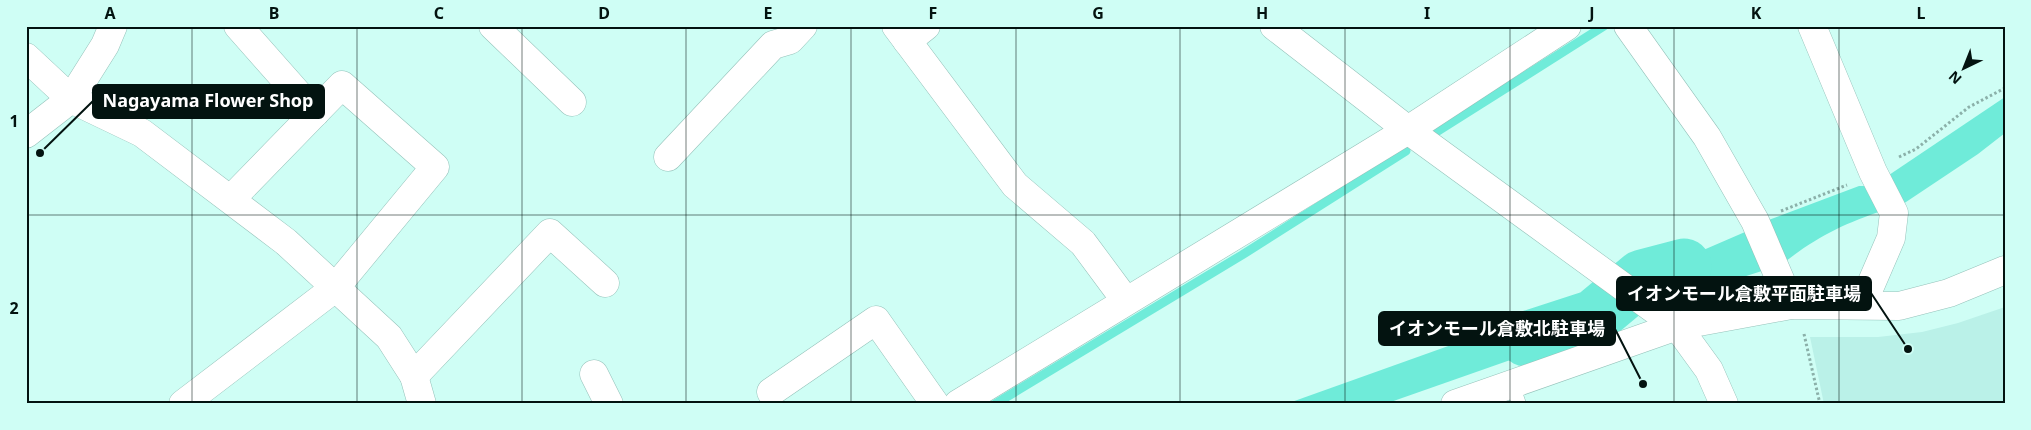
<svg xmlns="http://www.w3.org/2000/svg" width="2031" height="430" viewBox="0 0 2031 430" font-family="'Noto Sans','Noto Sans JP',sans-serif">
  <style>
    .built { fill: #baf1e8 }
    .water { fill: #6febd9 }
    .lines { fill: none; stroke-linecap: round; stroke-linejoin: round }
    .stream { stroke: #6febd9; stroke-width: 9 }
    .river { stroke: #6febd9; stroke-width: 55 }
    .service-casing { stroke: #95c2ba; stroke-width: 15 }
    .minor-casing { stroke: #95c2ba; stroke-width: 29 }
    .tertiary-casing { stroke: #95c2ba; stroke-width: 29 }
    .path { stroke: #8bb0a9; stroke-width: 3; stroke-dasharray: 2.5 2.5; stroke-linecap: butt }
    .service { stroke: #fff; stroke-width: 14 }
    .minor { stroke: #fff; stroke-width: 28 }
    .tertiary { stroke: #fff; stroke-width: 28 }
    .grid { fill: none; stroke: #031310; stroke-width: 1; stroke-opacity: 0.55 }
    .leader { fill: none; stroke: #031310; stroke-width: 2 }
    .callout-dot { fill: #031310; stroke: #cffef5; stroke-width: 2 }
    .callout { fill: #031310; stroke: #031310; stroke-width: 2 }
    .callout-label { font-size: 18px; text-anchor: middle; font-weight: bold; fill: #fff }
    .neatline { fill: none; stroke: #031310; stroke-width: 2 }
    .grid-label { font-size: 16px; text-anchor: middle; font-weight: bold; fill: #031310 }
  </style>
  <rect width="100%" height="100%" fill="#cffef5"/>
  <path class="built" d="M2005 307V404H1824L1810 337H1878L1922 332 1958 323Z"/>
  <g class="water">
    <path d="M2005 97V133L1978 154 1903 204 1889 175Z"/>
    <path d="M1859 186H1871L1884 210C1844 224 1820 235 1786 261L1766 221Z"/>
    <path d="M1745 232 1765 270 1662 303 1634 280Z"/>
    <path d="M1583 298 1610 325 1385 404H1286Z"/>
  </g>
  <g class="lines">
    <g class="stream">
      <path d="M1438 131 1604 26"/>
      <path d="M995 404 1242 255 1406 151"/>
    </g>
    <path class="river" d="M1526 339 1594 317 1642 277 1684 266"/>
    <g class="service-casing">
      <path id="service" d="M1512 384 1519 404"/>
    </g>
    <g class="minor-casing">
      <g id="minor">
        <path d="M238 26 315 113"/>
        <path d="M493 26 572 102"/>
        <path d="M896 26 1015 185 1083 243 1126 301"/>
        <path d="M1274 26 1408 130 1677 326 1709 370 1724 404"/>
        <path d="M1628 26 1707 137 1755 221 1791 305"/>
        <path d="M1812 26 1873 172 1894 213 1891 238 1862 305"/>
        <path d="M907 41 926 26"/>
        <path d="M26 57 71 99 142 133 286 242 389 337 414 376 422 404"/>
        <path d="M26 134 71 99 105 45 113 26"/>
        <path d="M668 157 773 45 790 40 803 26"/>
        <path d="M594 374 609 404"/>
        <path d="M414 376 550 233 605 283"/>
        <path d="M771 392 876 320 935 404"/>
        <path d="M183 404 335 288 435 167 342 85 231 199"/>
        <path d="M958 404 1408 130 1567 26"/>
        <path d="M1455 404 1677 326"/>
      </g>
    </g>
    <g class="tertiary-casing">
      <path id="tertiary" d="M1677 326 1791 305 1899 306 1949 293 2005 270"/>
    </g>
    <g class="path">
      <path d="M1899 157 1916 149 1969 107 2005 88"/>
      <path d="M1781 211 1847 185"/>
      <path d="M1804 334 1820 404"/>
    </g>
    <use href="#service" class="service"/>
    <use href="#minor" class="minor"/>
    <use href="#tertiary" class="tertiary"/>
  </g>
  <path class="grid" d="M192 26V404M357 26V404M522 26V404M686 26V404M851 26V404M1016 26V404M1180 26V404M1345 26V404M1510 26V404M1674 26V404M1839 26V404M26 215H2005"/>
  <path class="leader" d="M40 153L93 101M1908 349L1871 293M1643 384L1615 329"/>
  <g class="callout-dot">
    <circle cx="40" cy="153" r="5"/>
    <circle cx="1908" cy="349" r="5"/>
    <circle cx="1643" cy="384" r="5"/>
  </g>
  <g class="callout">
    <rect x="93" y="85" width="231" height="33" rx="5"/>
    <rect x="1617" y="277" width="254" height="33" rx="5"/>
    <rect x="1379" y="312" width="236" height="33" rx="5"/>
  </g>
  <g class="callout-label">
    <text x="208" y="107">Nagayama Flower Shop</text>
    <text x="1744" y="300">イオンモール倉敷平面駐車場</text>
    <text x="1497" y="335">イオンモール倉敷北駐車場</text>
  </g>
  <rect width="2031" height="430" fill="none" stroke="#cffef5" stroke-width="55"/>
  <g transform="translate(1964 68) rotate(223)" stroke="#cffef5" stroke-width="4" paint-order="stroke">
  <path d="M0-4L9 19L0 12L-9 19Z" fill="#031310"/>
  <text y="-8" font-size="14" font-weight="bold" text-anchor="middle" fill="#031310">N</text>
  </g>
  <rect x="28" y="28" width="1976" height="374" class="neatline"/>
  <g class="grid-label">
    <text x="110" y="19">A</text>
    <text x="274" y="19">B</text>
    <text x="439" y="19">C</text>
    <text x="604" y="19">D</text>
    <text x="768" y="19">E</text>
    <text x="933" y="19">F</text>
    <text x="1098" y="19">G</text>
    <text x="1262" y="19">H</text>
    <text x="1427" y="19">I</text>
    <text x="1592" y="19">J</text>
    <text x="1756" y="19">K</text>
    <text x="1921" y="19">L</text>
    <text x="14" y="127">1</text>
    <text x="14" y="314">2</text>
  </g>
</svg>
